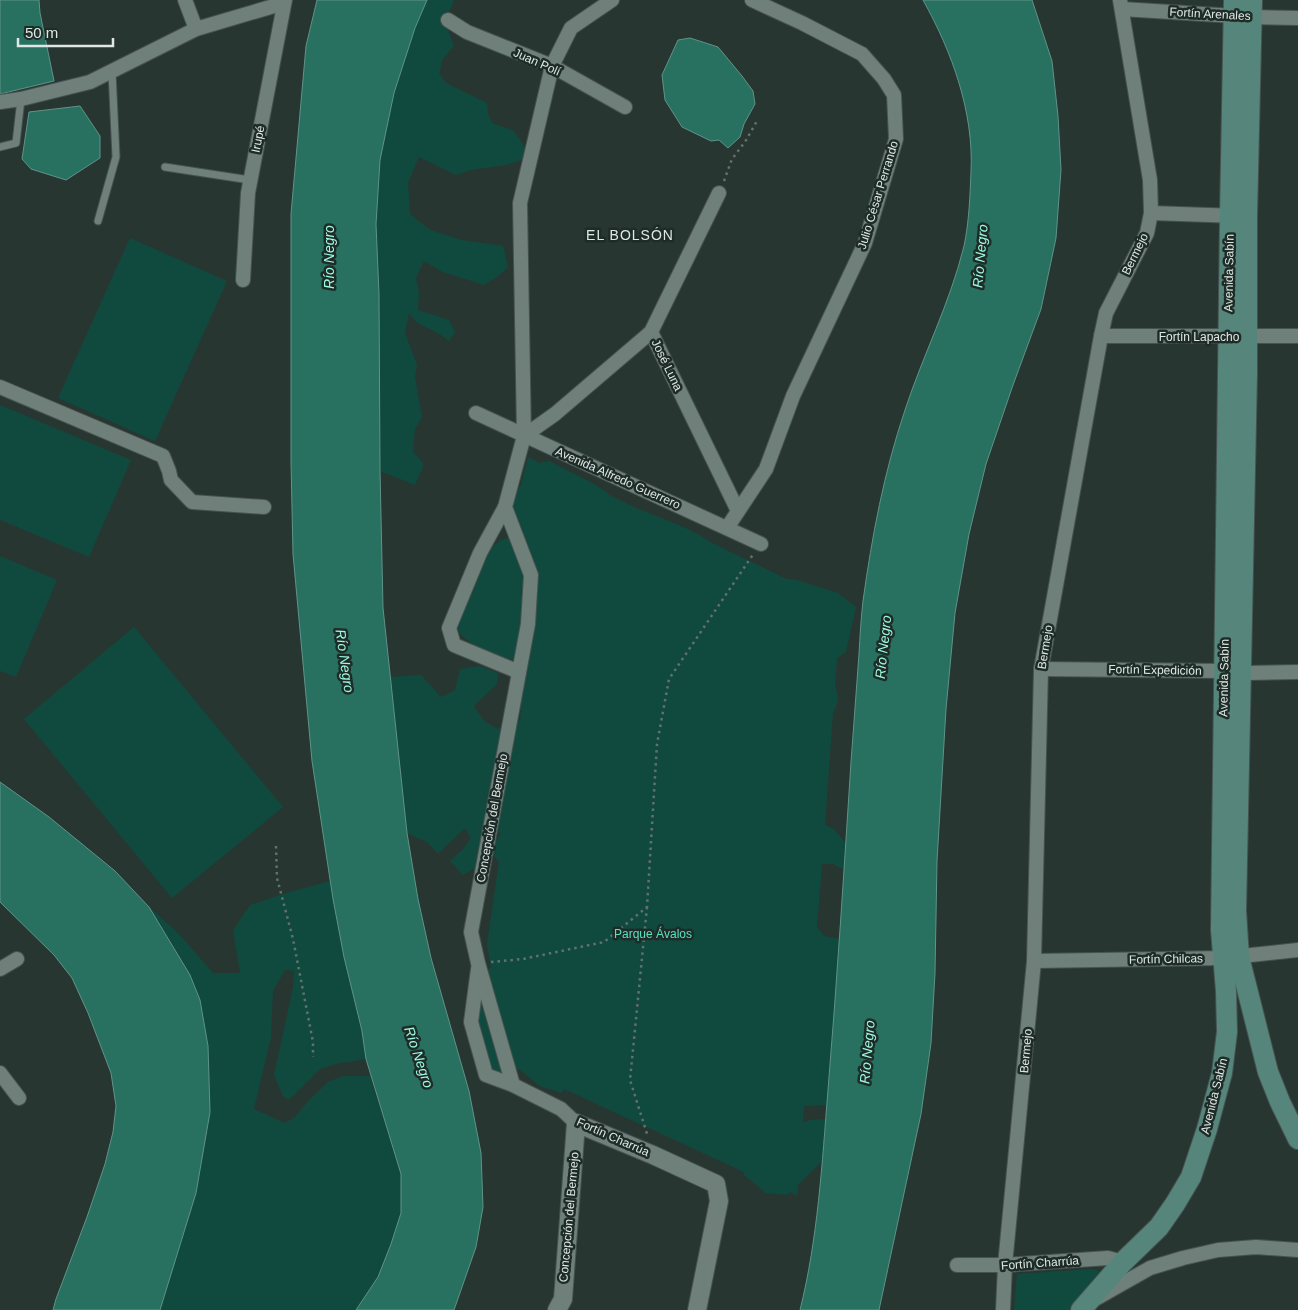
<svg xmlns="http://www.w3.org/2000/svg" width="1298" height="1310" viewBox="0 0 1298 1310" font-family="Helvetica,sans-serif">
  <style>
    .green { fill: #104a3e }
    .water { fill: #287060; stroke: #5f9488 }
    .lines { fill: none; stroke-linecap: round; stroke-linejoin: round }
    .service-casing { stroke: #46524f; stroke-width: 9 }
    .minor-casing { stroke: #46524f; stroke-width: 16 }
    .tertiary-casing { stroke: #46524f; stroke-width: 20 }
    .secondary-casing { stroke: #46524f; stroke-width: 22 }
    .path { stroke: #64706d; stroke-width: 2.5; stroke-dasharray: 2.5 4; stroke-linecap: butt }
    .service { stroke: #6f7f7a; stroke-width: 7 }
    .minor { stroke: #6f7f7a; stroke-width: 14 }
    .tertiary { stroke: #6f7f7a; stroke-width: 18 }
    .secondary { stroke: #56867b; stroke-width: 20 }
    .labels { text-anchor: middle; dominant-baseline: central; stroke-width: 5; stroke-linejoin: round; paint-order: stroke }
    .street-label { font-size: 12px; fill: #dee7e4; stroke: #1e2c28 }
    .park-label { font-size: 12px; fill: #5ae0c2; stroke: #1e2c28 }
    .neighbourhood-label { font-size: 14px; letter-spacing: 1px; fill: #dee7e4; stroke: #1e2c28 }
    .water-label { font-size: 14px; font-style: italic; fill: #9ef9e1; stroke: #1e2c28 }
  </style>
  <rect width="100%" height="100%" fill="#283632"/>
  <g class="green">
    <path d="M427 0H454L445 22 454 46 443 59 439 73 446 83 487 103 488 113 492 123 514 131 531 157 506 165 471 170 456 175 419 157 408 183 410 214 430 230 462 240 503 246 508 267 497 277 484 285 443 272 424 261 416 278 419 293 418 310 449 320 455 332 449 341 441 335 416 322 409 313 405 333 417 365 415 377 422 417 415 429 413 452 424 464 415 485 380 471 379 294 376 224 380 160 394 93 415 28Z"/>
    <path d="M130 238 227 281 155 441 58 398Z"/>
    <path d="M0 405 131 460 89 557 0 520Z"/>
    <path d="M528 457 540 463 549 461 592 483 608 493 607 494C620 500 633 507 646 512 668 521 691 528 710 542L787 579 797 580 838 593 856 607 846 652 837 658 835 687C840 696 838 705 833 713L825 825 834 829 846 844 844 870 833 864H822L817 927 824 936 840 939 827 1105 804 1106 803 1123 810 1120 826 1119 822 1161 798 1185 797 1196 790 1192 787 1195 766 1193 744 1175V1172L564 1089 561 1093C554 1090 547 1089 540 1086 532 1081 524 1071 516 1068L489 981 488 969 491 968 487 944 499 862H498L491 850 501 833 492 832 480 865 463 875 450 861 463 849 471 838 465 828 438 854 427 842 407 833 390 677 421 675 441 697 455 690 460 669 479 666 498 673 497 684 474 706 484 721 498 729 520 720 521 710 517 703 523 694 537 598 536 577 521 591 524 612 515 660 484 653 462 636 457 629 482 555 501 540 524 533 512 507 516 492 521 485Z"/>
    <path d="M0 556 57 580 16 677 0 671Z"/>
    <path d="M134 627 283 807 172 898 24 719Z"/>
    <path d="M330 881 344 957 362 1031 366 1059 335 1064 320 1069 289 1100 283 1096 274 1075 293 988 294 971 285 970 273 991 271 1037 254 1109 285 1123 295 1117 308 1101 328 1082 343 1076H370L401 1174V1213L391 1244 378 1277 356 1310H160L164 1298 200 1000 190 975 149 907 179 934 213 973H240L233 930 250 905 283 894Z"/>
    <path d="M480 996 504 1075 489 1068 478 1022Z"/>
    <path d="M1094 1269 1105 1275 1071 1310H1014L1017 1274Z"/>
  </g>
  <g class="water">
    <path d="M0 0H39L40 13 54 81 0 94Z"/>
    <path d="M317 0H427L415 28 394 93 380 160 376 224 379 294 380 471 383 608 407 833 418 899 431 958 469 1091 481 1153 483 1207 476 1247 454 1310H356L378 1277 391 1244 401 1213V1174L366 1059 362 1031 344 957 333 899 312 761 293 554 291 461V214L306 46Z"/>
    <path d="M923 0H1032L1052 61 1058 116 1061 170 1056 238 1041 309 1013 385 986 464 969 534 955 613 946 709 937 861 935 973 931 1043 921 1114 879 1310H800C818 1238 822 1164 828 1090 837 981 844 871 851 762 854 726 856 690 859 654 860 636 861 618 863 601 872 536 884 472 905 410 923 355 950 303 964 246 969 223 970 196 971 172 974 112 952 52 923 0Z"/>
    <path d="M690 38 718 47 742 76 753 91 755 104 744 124 740 137 728 148 719 140 711 141 682 127 665 100 662 75 678 40Z"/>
    <path d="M80 106 100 136V158L66 180 31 169 22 159 29 112Z"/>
    <path d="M0 782 49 817 115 871 149 907 190 975 200 1000 208 1046 210 1112 196 1193 160 1310H53L56 1299 87 1217 105 1164 113 1132 116 1106 111 1073 88 1013 72 978 54 955 0 902Z"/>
  </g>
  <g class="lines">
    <g class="service-casing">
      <g id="service">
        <path d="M0 147 16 143 21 99"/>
        <path d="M165 167 250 180"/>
        <path d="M98 221 116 157 112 72"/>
      </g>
    </g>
    <g class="minor-casing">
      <g id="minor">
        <path d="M185 0 196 29"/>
        <path d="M1122 9 1251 17 1298 18"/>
        <path d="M448 20 467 32 552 66 625 107"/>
        <path d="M0 102 21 99 90 82 196 29 284 3"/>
        <path d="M1151 213 1238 216"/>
        <path d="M243 280 248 193 285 0"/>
        <path d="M651 332 738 511"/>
        <path d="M1101 336H1298"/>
        <path d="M0 387 163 456 169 471 171 480 192 502 264 507"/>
        <path d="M476 413 761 544"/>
        <path d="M524 436 555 414 651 332 719 193"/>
        <path d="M505 507 480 553 449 628 454 645 519 672"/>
        <path d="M727 528 766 469 793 396 865 243 896 139 894 95 884 79 862 54 802 23 752 0"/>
        <path d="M1041 669 1224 671 1247 673 1298 672"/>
        <path d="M1034 961 1223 958 1298 950"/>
        <path d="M0 969 17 959"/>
        <path d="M478 969 471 1022 486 1075 513 1085 561 1109 576 1123"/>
        <path d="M0 1073 19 1098"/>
        <path d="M513 1085 478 963 471 932 528 624 531 575 505 507 524 436 520 203 552 66 571 28 612 0"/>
        <path d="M957 1265H1005L1108 1258 1123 1262"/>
        <path d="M1097 1298 1150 1268 1183 1258 1218 1250 1256 1247 1298 1250"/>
        <path d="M1003 1310 1005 1265 1034 961 1041 669 1101 336 1106 313 1147 233 1151 213 1150 180 1120 0"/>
      </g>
    </g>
    <g class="tertiary-casing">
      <path id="tertiary" d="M557 1310 563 1299 576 1123 653 1155 716 1184 719 1201 697 1310"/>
    </g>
    <g class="secondary-casing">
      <g id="secondary">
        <path d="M1252 0 1247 216V373L1236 911 1239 957 1268 1072 1280 1102 1298 1139"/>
        <path d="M1081 1310 1123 1262 1159 1227 1175 1204 1191 1177 1207 1129 1222 1073 1227 1032 1226 991 1221 930 1230 215 1234 0"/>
      </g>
    </g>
    <g class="path">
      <path d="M724 181 732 159 745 142 757 121"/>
      <path d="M276 846 277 878 293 939 313 1042V1057"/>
      <path d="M647 907 630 1080 648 1137"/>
      <path d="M491 962 523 959 604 942 647 907 657 744 669 679 754 553"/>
    </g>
    <use href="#service" class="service"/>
    <use href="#minor" class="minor"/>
    <use href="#tertiary" class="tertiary"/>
    <use href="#secondary" class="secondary"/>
  </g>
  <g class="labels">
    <g class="street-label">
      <text transform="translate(1210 14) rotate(3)">Fortín Arenales</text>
      <text transform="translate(537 62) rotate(24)">Juan Polí</text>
      <text transform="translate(258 139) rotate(-79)">Irupé</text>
      <text transform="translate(878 195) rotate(-73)">Julio César Perrando</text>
      <text transform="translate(1135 254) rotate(-64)">Bermejo</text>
      <text transform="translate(1229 273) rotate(-89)">Avenida Sabín</text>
      <text x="1199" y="337">Fortín Lapacho</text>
      <text transform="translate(667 365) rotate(64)">José Luna</text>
      <text transform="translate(618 478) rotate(24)">Avenida Alfredo Guerrero</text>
      <text transform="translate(1045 647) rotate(-81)">Bermejo</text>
      <text transform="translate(1155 670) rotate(1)">Fortín Expedición</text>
      <text transform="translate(1224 678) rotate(-89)">Avenida Sabín</text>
      <text transform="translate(492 818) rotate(-80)">Concepción del Bermejo</text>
      <text transform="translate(1166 959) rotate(-1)">Fortín Chilcas</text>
      <text transform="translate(1026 1051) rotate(-85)">Bermejo</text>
      <text transform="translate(1214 1096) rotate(-76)">Avenida Sabín</text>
      <text transform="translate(613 1137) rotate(24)">Fortín Charrúa</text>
      <text transform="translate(569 1217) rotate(-85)">Concepción del Bermejo</text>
      <text transform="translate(1040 1263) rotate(-4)">Fortín Charrúa</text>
    </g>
    <g class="park-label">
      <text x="653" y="934">Parque Ávalos</text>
    </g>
    <g class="neighbourhood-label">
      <text x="630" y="235">EL BOLSÓN</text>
    </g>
    <g class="water-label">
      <text transform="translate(980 256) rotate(-85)">Río Negro</text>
      <text transform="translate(329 257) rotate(-90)">Río Negro</text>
      <text transform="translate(883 647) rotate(-84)">Río Negro</text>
      <text transform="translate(345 661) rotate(82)">Río Negro</text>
      <text transform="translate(867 1052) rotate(-85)">Río Negro</text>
      <text transform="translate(419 1057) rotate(71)">Río Negro</text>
    </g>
  </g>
  <path d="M18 38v8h95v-8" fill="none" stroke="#dee7e4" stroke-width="2.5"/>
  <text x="25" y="38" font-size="15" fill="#dee7e4" stroke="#1e2c28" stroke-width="4" paint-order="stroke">50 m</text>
</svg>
